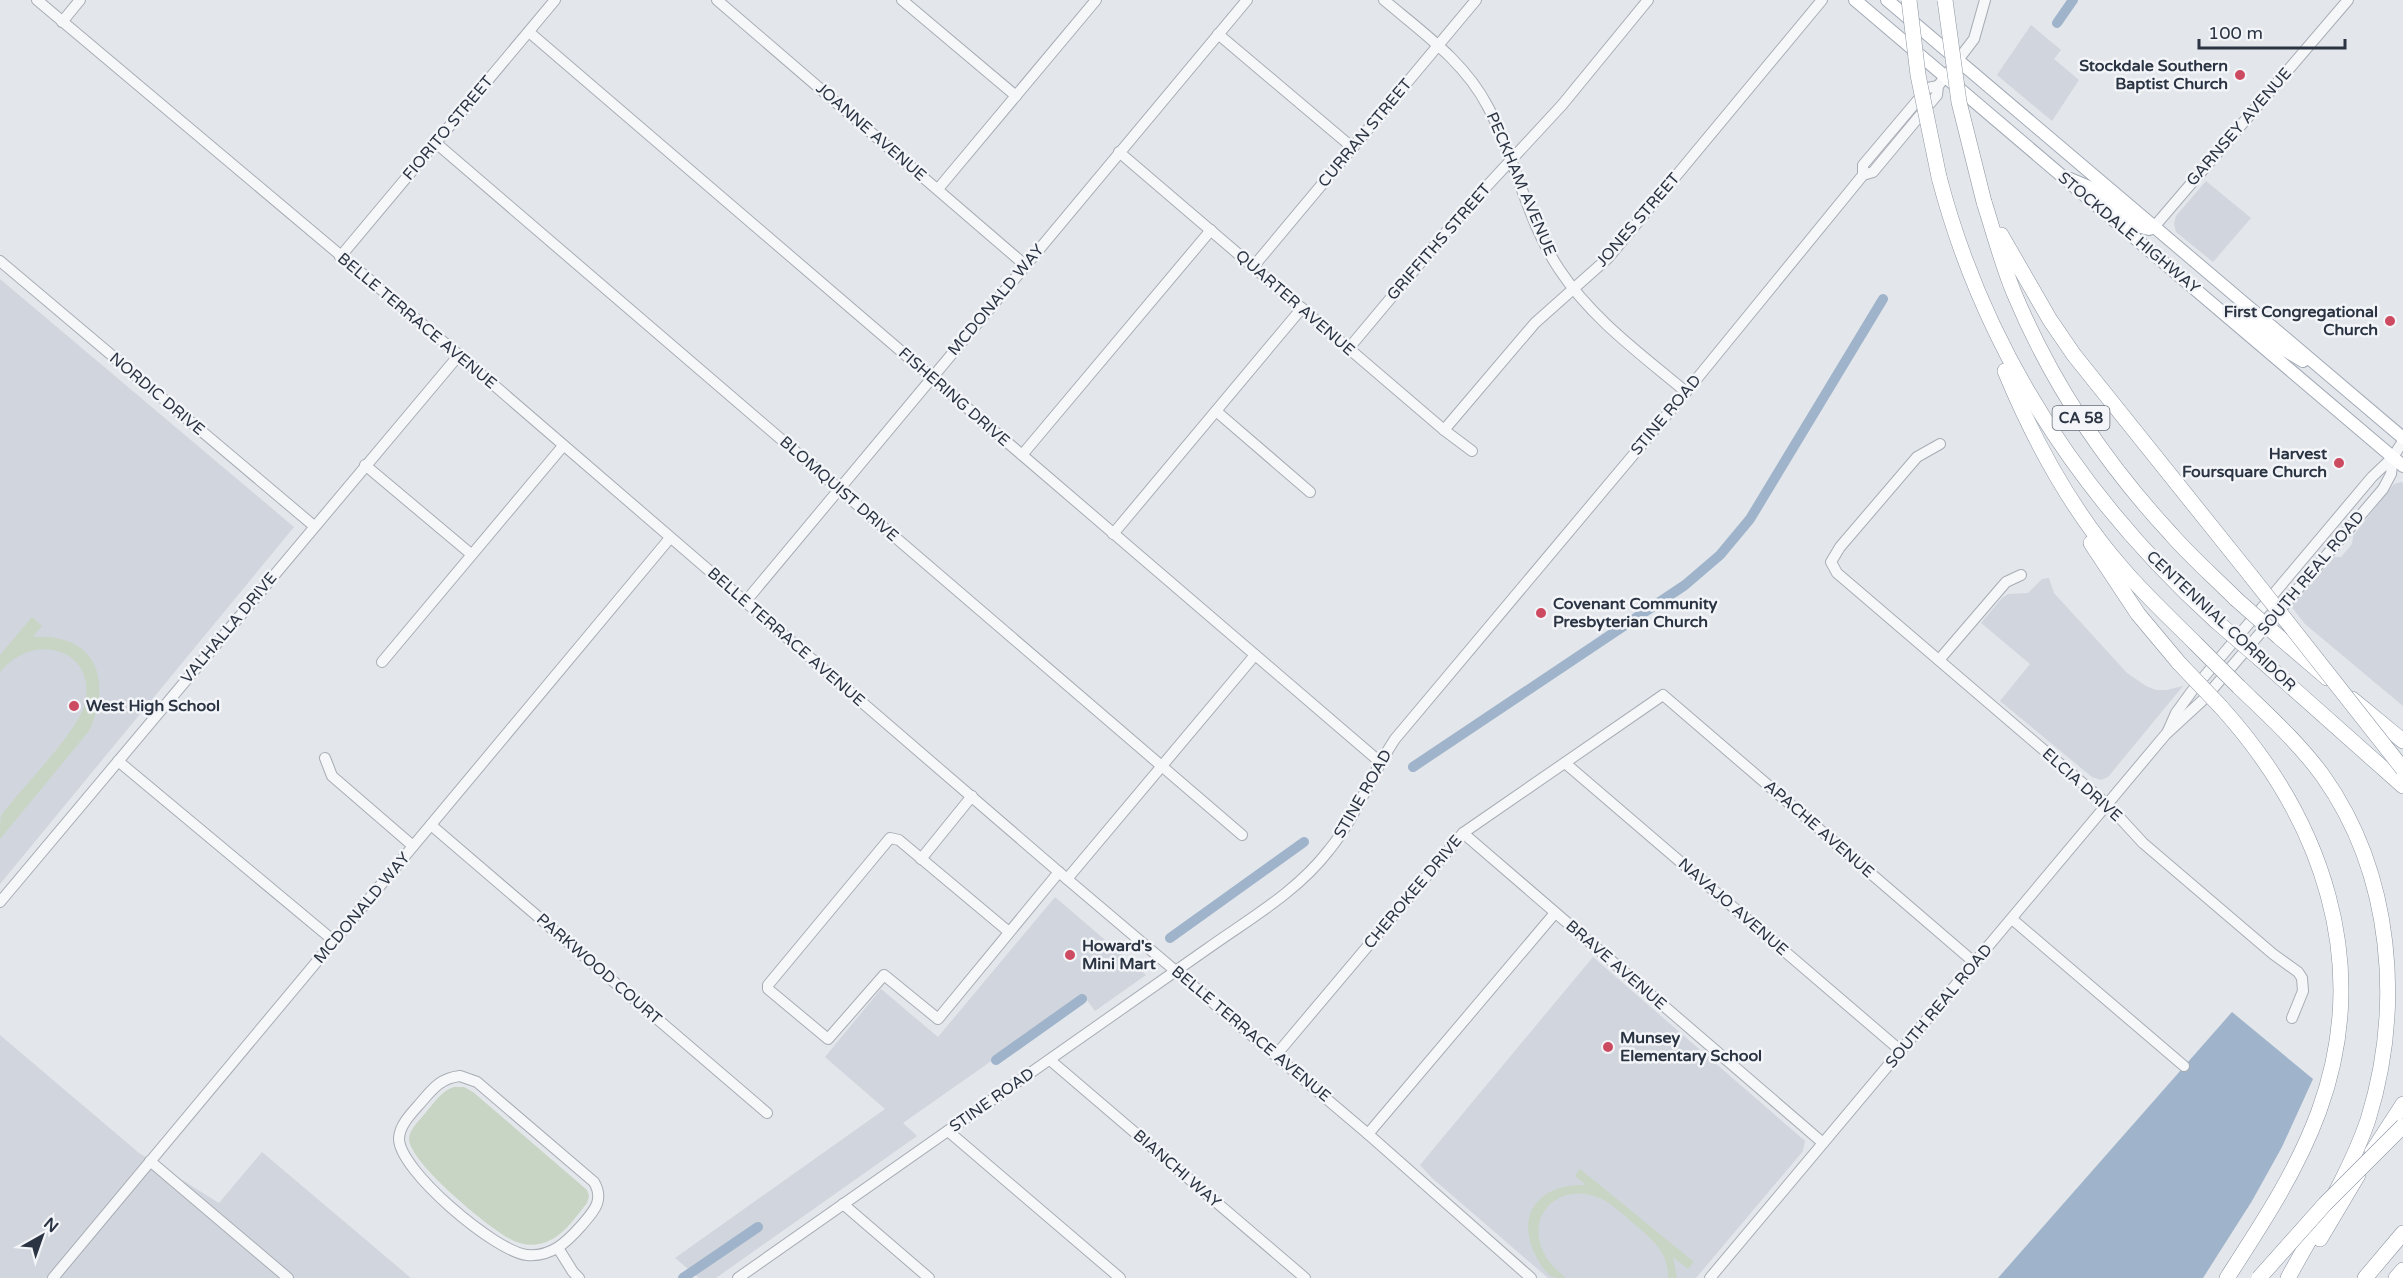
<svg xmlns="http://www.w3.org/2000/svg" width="2403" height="1278" viewBox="0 0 2403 1278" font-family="'Varela Round',sans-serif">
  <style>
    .built { fill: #d1d5dd }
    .green { fill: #c9d5c4 }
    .water { fill: #9fb4ca }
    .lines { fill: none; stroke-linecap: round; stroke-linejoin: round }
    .canal { stroke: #9fb4ca; stroke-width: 10 }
    .minor-casing { stroke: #a8adb5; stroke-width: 12 }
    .major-casing { stroke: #a3abb7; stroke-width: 14 }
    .highway-casing { stroke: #8b94a1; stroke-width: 16 }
    .minor { stroke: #f6f7f9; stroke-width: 10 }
    .major { stroke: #fff; stroke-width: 12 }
    .highway { stroke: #fff; stroke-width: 15 }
    .highway-bridge-casing { stroke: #8b94a1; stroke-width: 16; stroke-linecap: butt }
    .highway-bridge { stroke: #fff; stroke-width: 15 }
    .poi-dot { fill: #cd4b61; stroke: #f3f5f8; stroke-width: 2 }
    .labels { text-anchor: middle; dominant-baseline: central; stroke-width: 5; stroke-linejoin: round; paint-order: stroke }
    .shield { fill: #f3f5f8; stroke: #676e79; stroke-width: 1.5 }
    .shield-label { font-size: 15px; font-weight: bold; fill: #2b3443 }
    .poi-label { font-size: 16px; font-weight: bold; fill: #2b3443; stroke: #f3f5f8; text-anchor: start }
    .street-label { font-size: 16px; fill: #2b3443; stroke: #f3f5f8 }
  </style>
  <rect width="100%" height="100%" fill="#e3e6eb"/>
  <g class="built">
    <path d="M2031 25 2061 50 2054 59 2079 80 2052 121 1997 75Z"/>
    <path d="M2206 181 2251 218 2213 262 2176 232 2174 224 2176 216Z"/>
    <path d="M0 279 294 527 0 884Z"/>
    <path d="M2401 482 2403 483V706L2305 624 2291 606 2334 557H2341L2352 544 2353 536 2394 484Z"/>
    <path d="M2049 578 2054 593 2127 673 2146 686 2156 690H2166L2183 686 2108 777 2101 780 2092 777 2000 701 2030 664 1981 623 2002 598 2008 594 2028 593 2042 579Z"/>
    <path d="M1055 897 1146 975 1095 1011 1084 996 903 1123 917 1136 716 1278H699L675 1258 885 1109 825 1057 881 989 938 1037Z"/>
    <path d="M1593 957 1805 1141 1803 1151 1696 1278H1548L1432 1178 1420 1165Z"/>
    <path d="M0 1035 139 1153 219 1203 262 1152 411 1278H0Z"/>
  </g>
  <g class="green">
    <path d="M32 617 42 626 33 637C96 633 113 680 89 731L0 839C0 833 0 822 1 816 4 810 11 804 15 798 32 778 78 729 84 706 100 651 35 629 0 672V655Z"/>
    <path d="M454 1087H464L473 1092 587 1190 589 1196 587 1203C574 1219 561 1240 539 1244 530 1246 520 1244 512 1240 490 1229 408 1162 409 1138 410 1128 421 1119 427 1111 435 1102 441 1091 454 1087Z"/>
    <path d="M1580 1169 1694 1262 1688 1269 1673 1257 1677 1278H1668C1669 1255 1655 1242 1639 1228 1625 1217 1611 1201 1594 1196 1561 1185 1529 1211 1541 1246 1545 1259 1555 1269 1566 1278 1562 1278 1556 1278 1553 1277 1547 1275 1541 1265 1538 1260 1513 1216 1538 1183 1586 1185L1575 1176Z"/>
  </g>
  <path class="water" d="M2232 1012 2313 1079 2282 1147 2252 1201 2203 1278H1998Z"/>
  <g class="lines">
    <g class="canal">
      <path d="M2057 23 2073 0"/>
      <path d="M1413 767 1685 585 1720 555 1750 519 1883 299"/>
      <path d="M1170 938 1304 842"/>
      <path d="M996 1060 1082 999"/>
      <path d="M683 1278 758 1227"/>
    </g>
    <g class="minor-casing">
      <g id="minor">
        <path d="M37 0 459 355 1067 879 1368 1134 1531 1278"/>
        <path d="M717 0 1025 265"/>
        <path d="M902 0 1016 96"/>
        <path d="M1384 0C1422 32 1465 62 1488 107 1516 159 1526 219 1559 269 1592 319 1641 354 1686 392"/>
        <path d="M62 22 80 0"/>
        <path d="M529 32 1380 762"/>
        <path d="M1218 34 1353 148"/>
        <path d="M436 143 1242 835"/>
        <path d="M1119 152 1444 430 1472 451"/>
        <path d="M1863 175V165L1928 88 1938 86"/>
        <path d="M938 189 1096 0"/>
        <path d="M2154 227 2348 0"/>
        <path d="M340 257 555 0"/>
        <path d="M0 261 314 526"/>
        <path d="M1253 267 1476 0"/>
        <path d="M1349 348 1462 213 1562 105 1648 0"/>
        <path d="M1216 411 1310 492"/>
        <path d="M1444 430 1535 323 1608 258 1822 0"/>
        <path d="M1940 444 1917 457 1840 547 1831 562 1837 573 2108 805 2143 843 2273 954 2298 972 2302 978 2303 991 2292 1018"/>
        <path d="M1022 455 1211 230"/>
        <path d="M365 465 471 554"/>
        <path d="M1113 534 1302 308"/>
        <path d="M746 601 1247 0"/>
        <path d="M1939 660 2006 582 2021 575"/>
        <path d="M382 662 563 446"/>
        <path d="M2168 731 2176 713 2192 691 2372 477 2393 457 2403 441"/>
        <path d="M325 758 332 776 413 846"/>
        <path d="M118 761 334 941"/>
        <path d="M1565 763 1901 1051"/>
        <path d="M431 825 767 1113"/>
        <path d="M1463 833 1823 1143"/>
        <path d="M921 859 972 796"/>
        <path d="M1067 879 1255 655"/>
        <path d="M0 902 459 355"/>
        <path d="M2012 919 2184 1066"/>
        <path d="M1009 932 899 840 890 838 768 985V989L828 1039 884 975 938 1019 1059 872"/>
        <path d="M1276 1055 1463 833 1663 695 1975 963"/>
        <path d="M1050 1060 1305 1278"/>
        <path d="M460 1076 477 1082 594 1182C605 1201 593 1212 581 1226 566 1243 551 1257 527 1255 496 1252 398 1170 399 1138 400 1123 414 1111 423 1100 434 1087 442 1078 460 1076Z"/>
        <path d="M948 1131 1120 1278"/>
        <path d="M1368 1134 1555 913"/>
        <path d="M150 1161 288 1278"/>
        <path d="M843 1204 929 1278"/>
        <path d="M558 1248 573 1272 579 1278"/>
        <path d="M53 1278 670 538"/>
        <path d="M738 1278 1207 949C1249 919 1297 892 1329 850 1356 817 1371 775 1395 739L1686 392 1863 175 1873 172 1937 95 1938 86 1974 39 1985 0"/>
        <path d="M1710 1278 2166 734 2204 699 2383 489 2391 474 2393 457"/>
      </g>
    </g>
    <g class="major-casing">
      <g id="major">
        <path d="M1855 0 2403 466"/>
        <path d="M1887 0 2403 438"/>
        <path d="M2070 179 2089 187 2141 227 2149 229 2154 227"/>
        <path d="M2227 316H2241L2281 348 2303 361"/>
      </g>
    </g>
    <g class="highway-casing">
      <g id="highway">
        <path d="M1939 177C1985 353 2082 499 2216 621"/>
        <path d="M1984 202C1994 233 2002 264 2014 293 2051 382 2106 464 2171 534 2191 557 2214 577 2236 599"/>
        <path d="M2001 235 2050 320 2074 355 2251 576"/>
        <path d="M2005 371C2034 441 2072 511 2122 568 2145 595 2171 619 2196 644"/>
        <path d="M2091 543 2138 614 2179 663"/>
        <path d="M2279 637 2327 678"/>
        <path d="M2260 659 2403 786"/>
        <path d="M2239 687C2268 715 2299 743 2323 776 2393 875 2403 1007 2368 1120 2349 1175 2316 1227 2288 1278"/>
        <path d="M2352 699 2403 741"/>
        <path d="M2221 707C2322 819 2373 963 2319 1111 2297 1171 2262 1224 2227 1278"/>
        <path d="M2372 1152 2403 1104"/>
        <path d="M2320 1239 2358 1175"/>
        <path d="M2365 1278 2403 1233"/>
        <path d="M2396 1278 2403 1270"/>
      </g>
    </g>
    <use href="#minor" class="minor"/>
    <use href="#major" class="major"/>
    <use href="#highway" class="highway"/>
    <g class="highway-bridge-casing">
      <g id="highway-bridge">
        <path d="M1909 0 1918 75 1939 177"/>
        <path d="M1945 0 1959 102 1984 202"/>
        <path d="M2251 576 2403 769"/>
        <path d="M2236 599 2279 637"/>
        <path d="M2216 621 2260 659"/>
        <path d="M2196 644 2239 687"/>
        <path d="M2179 663 2221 707"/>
        <path d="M2259 1278 2325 1204 2403 1126"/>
      </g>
    </g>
    <use href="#highway-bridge" class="highway-bridge"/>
  </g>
  <g class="poi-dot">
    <circle cx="2240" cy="75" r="6"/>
    <circle cx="2390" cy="321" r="6"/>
    <circle cx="2339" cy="463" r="6"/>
    <circle cx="1541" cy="613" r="6"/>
    <circle cx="74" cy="706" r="6"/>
    <circle cx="1070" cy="955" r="6"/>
    <circle cx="1608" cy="1047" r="6"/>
  </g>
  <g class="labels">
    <rect class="shield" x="2052.5" y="406" width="57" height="24" rx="4.5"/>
    <g class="shield-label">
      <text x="2081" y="418">CA 58</text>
    </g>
    <g class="poi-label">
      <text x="2228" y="66" text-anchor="end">Stockdale Southern<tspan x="2228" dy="18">Baptist Church</tspan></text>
      <text x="2378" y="312" text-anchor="end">First Congregational<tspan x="2378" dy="18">Church</tspan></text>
      <text x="2327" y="454" text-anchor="end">Harvest<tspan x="2327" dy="18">Foursquare Church</tspan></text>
      <text x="1553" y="604">Covenant Community<tspan x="1553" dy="18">Presbyterian Church</tspan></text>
      <text x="86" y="706">West High School</text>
      <text x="1082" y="946">Howard's<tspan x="1082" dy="18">Mini Mart</tspan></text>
      <text x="1620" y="1038">Munsey<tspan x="1620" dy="18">Elementary School</tspan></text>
    </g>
    <g class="street-label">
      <text transform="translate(2239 127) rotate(-49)">GARNSEY AVENUE</text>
      <text transform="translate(448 128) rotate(-50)">FIORITO STREET</text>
      <text transform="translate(871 132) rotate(41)">JOANNE AVENUE</text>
      <text transform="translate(1365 133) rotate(-50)">CURRAN STREET</text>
      <text transform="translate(1521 184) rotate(67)">PECKHAM AVENUE</text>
      <text transform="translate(1638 220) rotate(-49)">JONES STREET</text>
      <text transform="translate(2129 233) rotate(40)">STOCKDALE HIGHWAY</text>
      <text transform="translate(1439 242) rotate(-49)">GRIFFITHS STREET</text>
      <text transform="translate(996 300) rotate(-50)">MCDONALD WAY</text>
      <text transform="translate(1295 303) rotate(41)">QUARTER AVENUE</text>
      <text transform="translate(417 321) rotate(40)">BELLE TERRACE AVENUE</text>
      <text transform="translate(157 394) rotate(40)">NORDIC DRIVE</text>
      <text transform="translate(954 397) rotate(41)">FISHERING DRIVE</text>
      <text transform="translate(1666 415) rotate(-50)">STINE ROAD</text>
      <text transform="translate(839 489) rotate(41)">BLOMQUIST DRIVE</text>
      <text transform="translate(2311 573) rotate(-50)">SOUTH REAL ROAD</text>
      <text transform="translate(2221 621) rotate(43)">CENTENNIAL CORRIDOR</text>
      <text transform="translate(229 628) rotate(-50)">VALHALLA DRIVE</text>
      <text transform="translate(786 637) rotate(41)">BELLE TERRACE AVENUE</text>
      <text transform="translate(2082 785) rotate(42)">ELCIA DRIVE</text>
      <text transform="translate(1363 794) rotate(-60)">STINE ROAD</text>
      <text transform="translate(1819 829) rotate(41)">APACHE AVENUE</text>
      <text transform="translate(1413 892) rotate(-50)">CHEROKEE DRIVE</text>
      <text transform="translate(1733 907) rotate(41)">NAVAJO AVENUE</text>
      <text transform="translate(362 908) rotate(-50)">MCDONALD WAY</text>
      <text transform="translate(1616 965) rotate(41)">BRAVE AVENUE</text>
      <text transform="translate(599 969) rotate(41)">PARKWOOD COURT</text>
      <text transform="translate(1939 1006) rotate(-50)">SOUTH REAL ROAD</text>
      <text transform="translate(1251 1034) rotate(40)">BELLE TERRACE AVENUE</text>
      <text transform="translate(992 1100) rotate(-35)">STINE ROAD</text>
      <text transform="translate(1177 1169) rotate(41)">BIANCHI WAY</text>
    </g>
  </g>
  <g transform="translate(42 1236) rotate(40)" stroke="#f3f5f8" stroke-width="4.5" paint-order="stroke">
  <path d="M0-4.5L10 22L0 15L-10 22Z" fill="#2b3443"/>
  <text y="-9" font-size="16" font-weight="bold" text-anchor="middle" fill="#2b3443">N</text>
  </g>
  <path d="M2199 39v9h146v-9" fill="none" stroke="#2b3443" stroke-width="3"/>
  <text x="2208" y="39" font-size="18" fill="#2b3443" stroke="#f3f5f8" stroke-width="4.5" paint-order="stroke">100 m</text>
</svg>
